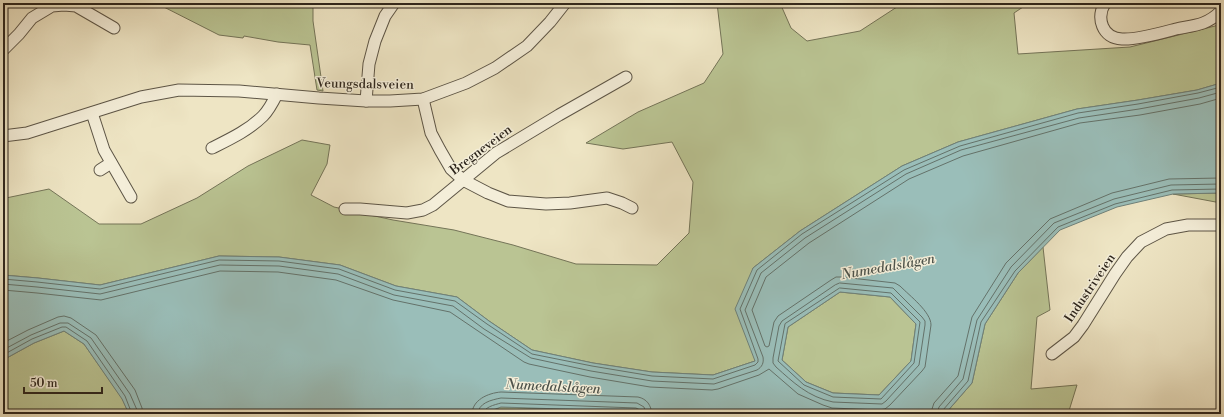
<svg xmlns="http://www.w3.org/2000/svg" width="1224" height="417" viewBox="0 0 1224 417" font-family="'Libre Bodoni',serif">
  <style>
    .green { fill: #bac493; stroke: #747458 }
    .water { fill: #9abeb9; stroke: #6e817a; fill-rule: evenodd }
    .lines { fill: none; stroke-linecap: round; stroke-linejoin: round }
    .shore { stroke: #64726a; stroke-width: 1 }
    .street-casing { stroke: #5d5546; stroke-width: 13 }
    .street { stroke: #f4eed9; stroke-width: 11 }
    .labels { text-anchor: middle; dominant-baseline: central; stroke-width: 3; stroke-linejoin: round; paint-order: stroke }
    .street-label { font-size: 13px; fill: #2d251c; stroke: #f4eed9 }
    .water-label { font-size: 14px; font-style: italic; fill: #4e534b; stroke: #f4eed9 }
  </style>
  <rect width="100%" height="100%" fill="#eee5c4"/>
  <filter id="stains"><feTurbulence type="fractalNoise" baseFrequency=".005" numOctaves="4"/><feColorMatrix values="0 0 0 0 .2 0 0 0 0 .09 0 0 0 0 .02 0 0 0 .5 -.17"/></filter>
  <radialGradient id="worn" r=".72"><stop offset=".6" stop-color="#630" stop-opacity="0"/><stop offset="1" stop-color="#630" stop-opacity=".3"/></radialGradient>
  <g class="green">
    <path d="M156 3H313V21L323 91 317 90 310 45 278 42 244 36 243 38 219 35Z"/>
    <path d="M717 3H780L791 28 807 41 860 31 903 3H1029L1014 13 1018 54 1130 47 1215 26 1221 23V83L1197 90 1138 100 1077 109 958 142 902 166 800 231 753 268 755 361 713 375 652 372 593 363 532 350 489 321 457 297 396 286 340 265 279 257 219 256 100 285 38 278 3 275V200L6 198 49 189 99 224H141L197 198 248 166 302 140 330 145 327 164 311 195 334 207 393 220 454 230 513 245 576 264 657 265 689 233 693 182 672 142 623 149 586 143 638 112 704 83 723 54Z"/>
    <path d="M1221 193V203L1173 194Z"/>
    <path d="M1043 247 1050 310 1037 317 1031 389 1077 385 1068 414H945L972 383 985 324 1018 273Z"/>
    <path d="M840 292 890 297 916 324 911 361 879 395 833 393 806 382 782 360 788 327Z"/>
    <path d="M64 331 84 344 122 398 129 414H3V360L34 343Z"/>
    <path d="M501 407 622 411 668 414H482Z"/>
  </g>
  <path class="water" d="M1221 83V193L1173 194 1117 207 1060 230 1018 273 985 324 972 383 945 414H668L622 411 501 407 482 414H129L122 399 84 344 64 331 34 343 3 360V275L38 278 100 285 219 256 279 257 340 265 396 286 457 297 489 321 532 350 593 363 652 372 713 375 755 361 735 309 753 268 800 231 902 166 958 142 1077 109 1138 100 1197 90ZM840 292 890 297 916 324 911 361 879 395 833 393 806 382 782 360 788 327Z"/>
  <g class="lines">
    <g class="shore">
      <path d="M3 279 37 282 100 289 219 260 279 261 339 269 395 290 455 301 487 324 532 354 592 366 652 376 713 379 755 365 758 362V359L740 309 757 270 802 234 904 170 960 146 1078 113 1138 104 1198 93 1221 87"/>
      <path d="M840 283 893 288 922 317 925 321V325L919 365 886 401 882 404 833 402C808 397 793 382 776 367L773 363V358L779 326 782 321 835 285Z"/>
      <path d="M3 284 37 287 100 294 220 265 279 266 338 274 394 295 453 306 484 329 531 358 591 371 652 381 714 384 757 370C762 367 764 363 763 357L745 310 761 273 805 238 906 174 961 150 1079 118 1139 109 1199 98 1221 92"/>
      <path d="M840 288 891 293 920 322 914 363 881 399 833 397 804 385 778 361 785 324Z"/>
      <path d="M3 290 37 293 101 300 220 271 278 272 336 280 393 300 450 312 481 333 524 362 529 364 590 377 650 387 712 390 718 389 759 375 769 369 798 394 823 405 832 408 879 410 885 409 890 405 922 371 925 367 931 325C931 312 910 296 900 286L895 283 842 277H836L831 280 778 316 774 322 769 346 767 347 765 346 752 310 766 277 809 243 909 179 963 156 1080 123 1140 115 1200 104 1221 98"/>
      <path d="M3 343 28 330 58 317 64 316 71 318 96 335 135 390 142 408 143 414"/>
      <path d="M3 350 31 335 60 323H68L91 338 130 394 137 410V414"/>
      <path d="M3 355 32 339 62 327H66L87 341 125 396 132 414"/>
      <path d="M472 414C472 400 488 393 501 392L638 397C647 399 651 405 652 414"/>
      <path d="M478 414C478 403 491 400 501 398L637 403 644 407 646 414"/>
      <path d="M483 414C484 407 494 405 501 403L636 408 640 410 641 414"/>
      <path d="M931 414 932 409 934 403 958 376 972 317 1006 263 1050 219 1112 193 1169 179 1221 178"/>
      <path d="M937 414 939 407 963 379 977 320 1011 267 1054 223 1114 199 1171 185 1221 184"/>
      <path d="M942 414 943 410 968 381 981 322 1015 271 1058 227 1115 204 1172 190 1221 189"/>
    </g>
    <g class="street-casing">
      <g id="street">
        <path d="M1105 3C1096 18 1102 38 1122 39 1137 40 1161 33 1176 29 1185 27 1195 26 1203 23 1211 20 1216 16 1221 11"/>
        <path d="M3 50 19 34 32 18 52 6 64 5 76 6 114 28"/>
        <path d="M423 99 431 133 440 150 451 169 463 180 488 193 508 201 546 204 570 203 607 198 622 203 632 208"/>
        <path d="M366 101 369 64 375 41 385 16 394 3"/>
        <path d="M92 113 104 150 131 197"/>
        <path d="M3 136 27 133 141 97 179 90 239 91 319 98 366 101H390L423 99 466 83 495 68 527 46 550 22 565 3"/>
        <path d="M212 148C230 139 249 130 263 116 269 110 273 102 277 94"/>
        <path d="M100 170 111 163"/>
        <path d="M345 209H360L407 213 423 210 433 205 496 153 559 115 626 77"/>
        <path d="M1052 354 1074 337 1083 325 1115 274 1127 257 1141 242 1166 229 1188 225H1221"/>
      </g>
    </g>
    <use href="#street" class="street"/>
  </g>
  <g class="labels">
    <g class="street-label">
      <text transform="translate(365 84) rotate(1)">Veungsdalsveien</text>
      <text transform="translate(481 150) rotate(-37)">Bregneveien</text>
      <text transform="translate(1090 288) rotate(-56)">Industriveien</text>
    </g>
    <g class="water-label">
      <text transform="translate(888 267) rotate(-10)">Numedalslågen</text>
      <text transform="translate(553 387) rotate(3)">Numedalslågen</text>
    </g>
  </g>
  <rect width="1224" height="417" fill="none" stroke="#eee5c4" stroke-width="16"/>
  <rect x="4" y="4" width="1216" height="409" fill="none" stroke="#2d251c" stroke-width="2"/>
  <rect x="8" y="8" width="1208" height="401" fill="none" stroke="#2d251c"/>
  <path d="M24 387v6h78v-6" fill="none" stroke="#2d251c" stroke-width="2"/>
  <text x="30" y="387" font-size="12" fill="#2d251c" stroke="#f4eed9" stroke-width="3" paint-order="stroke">50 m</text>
  <rect width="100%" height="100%" filter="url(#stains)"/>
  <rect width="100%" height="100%" fill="url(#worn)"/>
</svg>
